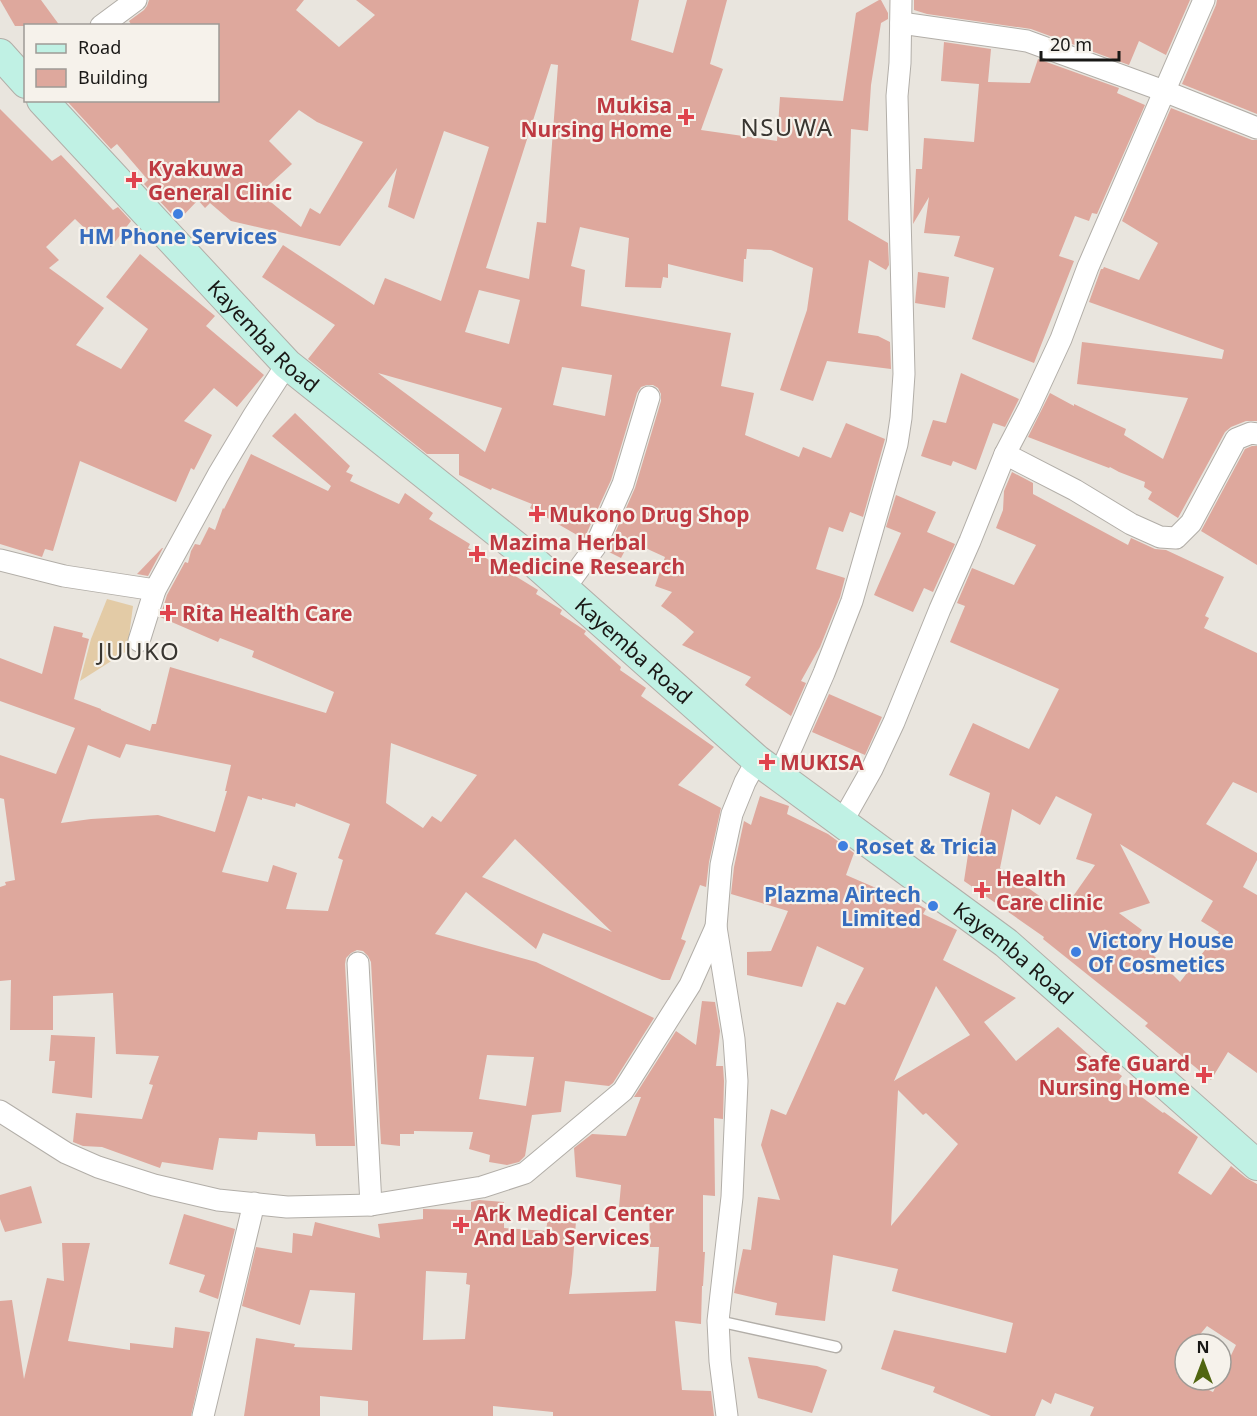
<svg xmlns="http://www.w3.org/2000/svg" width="1257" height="1416" viewBox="0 0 1257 1416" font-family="'Noto Sans',sans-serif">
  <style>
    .green { fill: #e3cba6 }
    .building { fill: #dea89d; fill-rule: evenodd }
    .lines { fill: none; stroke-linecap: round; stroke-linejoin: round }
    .lane-casing { stroke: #b2aea8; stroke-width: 13 }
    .street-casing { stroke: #b2aea8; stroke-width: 23 }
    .secondary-casing { stroke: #b2aea8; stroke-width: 32 }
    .lane { stroke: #fff; stroke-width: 10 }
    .street { stroke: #fff; stroke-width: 21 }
    .secondary { stroke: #c0f1e4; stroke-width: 30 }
    .health-dot { fill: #e0444e; stroke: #f6f2eb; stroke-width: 2 }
    .shop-dot { fill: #3f7fe0; stroke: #f6f2eb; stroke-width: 2 }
    .labels { text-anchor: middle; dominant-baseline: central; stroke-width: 4.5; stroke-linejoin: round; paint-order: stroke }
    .health-label { font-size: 21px; font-weight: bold; fill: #be3a42; stroke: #f6f2eb; text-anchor: start }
    .shop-label { font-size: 21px; font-weight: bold; fill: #366cbe; stroke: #f6f2eb; text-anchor: start }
    .street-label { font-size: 21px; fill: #191816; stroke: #f6f2eb }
    .quarter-label { font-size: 24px; letter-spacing: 1.5px; fill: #393631; stroke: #f6f2eb }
  </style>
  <rect width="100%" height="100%" fill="#e9e5de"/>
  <path class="green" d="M107 599 133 606 127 651 80 681 91 639Z"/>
  <g class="building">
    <path d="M0 0H41L60 26H15Z"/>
    <path d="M149 0H304L296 10 339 47 375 15 356 0H639L631 40 673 53 687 0H727L710 64 723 69 701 130 777 141 780 97 843 101 856 13 879 0H881L888 13V19L881 23 871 85 868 131 851 129 848 220 888 243 889 265 886 270 869 260 858 333 878 336 890 342 891 369 827 361 813 401 780 390 807 310 813 268 771 250 747 249 746 259H744L743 282 668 264V278L663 277 661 288 625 287 629 238 580 227 571 266 585 270 581 306 731 333 721 386 754 393 745 435 799 457 803 447 831 458 846 423 885 439 863 517 850 512 843 532 829 527 816 569 845 578 840 597 820 647 801 681 806 683 791 716 745 685 751 677 682 645 694 632 675 616 661 606 672 592 655 586 665 557 630 541 621 558 607 551 635 488 661 401V394L658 388 653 385H647L641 387 637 393 611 480 584 539 530 508 532 504 492 488 491 490 459 475V454H427L308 359 335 325 262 277 283 245 374 305 385 278 441 301 489 147 444 131 414 219 388 207 397 168 340 246 231 221 210 203 205 208 198 200 178 221 144 184 148 180 117 144 111 149 66 100H218V26H132L129 21 144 10 147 6ZM551 64 558 65 546 223 537 222 529 279 486 268ZM299 110 317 122 363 142 320 214 310 208 301 227 260 193 292 164 269 141ZM479 290 520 300 509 344 465 332ZM562 367 612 375 605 416 553 405ZM378 373 502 408 485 452Z"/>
    <path d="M914 0H1190L1166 55 1139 41 1129 65 1031 29 927 14 914 10Z"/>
    <path d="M1217 0H1257V114L1182 84 1216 5Z"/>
    <path d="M944 42 991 49 988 82 1030 83 1038 59 1119 88 1117 93 1145 105 1097 214 1092 213 1089 221 1075 216 1059 256 1074 261 1034 363 972 339 994 268 954 256 960 236 924 233 929 197 913 224 916 169H922L924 138 974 142 979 84 941 81Z"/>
    <path d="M1171 108 1252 140H1257V421H1246L1231 427 1225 432 1178 518 1148 499 1152 492 1144 487 1145 482 1119 472 1110 467 1109 468 1028 437 1050 393 1074 406V404L1126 429 1124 435 1163 459 1188 398 1077 384 1082 342 1222 359 1224 350 1089 302 1101 269H1103L1104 267 1139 280 1158 243 1122 221Z"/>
    <path d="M0 109 52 161 61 155 113 210 118 207 131 221 111 247 101 238 98 241 75 219 46 247 59 260 49 268 104 308 76 345 121 369 148 329 106 297 140 254 215 316 206 326 264 375 237 407 214 388 184 421 212 435 194 470 191 468 176 502 80 461 53 551 45 549 42 557 0 544Z"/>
    <path d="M918 272 949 277 945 308 915 303Z"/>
    <path d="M961 373 1019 399 1005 427 993 423 976 470 953 461 951 466 921 456 933 420 946 423Z"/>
    <path d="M295 413 350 466 346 472 353 475 350 481 399 504 405 493 433 513 429 519 470 544 468 548 512 573V574L538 590 536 594 562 610 560 614 586 631 584 634 621 667 620 670 646 688 641 696 714 747 678 785 721 808 709 862 706 887 700 885 681 939 686 941 670 980H662L543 933 536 949 466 892 435 934 536 962 654 1018 613 1083 609 1086 565 1081 561 1112 532 1115 525 1156 519 1162 507 1165 489 1162 490 1155 469 1149 473 1132 414 1131V1134H400V1146L381 1144 371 962 368 956 363 951 357 950 351 953 346 958 345 964 355 1146H316L315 1134 258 1132 257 1140 219 1138 213 1170 162 1162 160 1168 102 1147 83 1146 73 1142 76 1113 142 1119 153 1085 149 1084 159 1056 116 1054 113 993 53 996V1030H10L11 980 0 981V887L6 885 5 882 15 880 4 799 0 798V755L56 774 75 728 0 701V658L42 674 54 626 83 633 82 637 89 639 74 699 101 709V710L150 731 152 724H156L170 667 326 713 334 692 252 657 254 651 220 638 218 642 160 617 167 595 185 562 188 563 191 551 195 544 200 545 209 527 215 530 223 508 224 509 251 454 328 491 331 486 272 436ZM391 743 477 775 441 822 432 816 423 828 386 803ZM126 744 231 765 225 791H227L215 832 158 815 91 819 61 823 88 745 120 758ZM248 796 262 800V798L295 807 296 803 350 824 338 858 343 860 328 911 286 909 297 873 273 865 268 882 222 872ZM515 839 612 932 482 877ZM487 1055 534 1057 526 1106 479 1099Z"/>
    <path d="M1252 446H1257V565L1201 531 1245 449Z"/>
    <path d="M1012 472 1033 483V494L1128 545 1131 538 1155 549 1166 550 1224 577 1205 616 1209 618 1204 628 1257 653V793L1233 782 1206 824 1257 853V860L1243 887 1257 895V1073L1228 1052 1211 1080 1145 1026 1148 1023 1043 939 1044 937 964 881 970 841 978 844 990 793 949 775 973 723 1029 749 1059 689 950 642 965 606 957 603 972 568 1014 585 1036 545 996 528 1003 510 1004 491ZM1056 796 1092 814 1076 859 1095 865 1062 912 1000 868 1012 809 1040 825ZM1120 844 1213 901 1201 921 1219 932 1180 982 1136 938 1142 930 1119 913 1150 903Z"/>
    <path d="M896 495 936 512 927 532 955 544 933 592 924 588 913 612 874 595 901 533 886 527Z"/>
    <path d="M162 548H163L148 576 137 574Z"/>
    <path d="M829 694 882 717 865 755 812 732Z"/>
    <path d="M760 796 789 806 787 814 828 834 854 853 846 875 890 894 893 890 926 909 923 914 957 930 943 960 1016 998 984 1022 1016 1061 1058 1027 1099 1064 1102 1061 1122 1076 1119 1080 1163 1113 1164 1112 1198 1137 1178 1173 1211 1195 1231 1166 1246 1178 1257 1184V1416H1090L1094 1407 1055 1393 1051 1404 1042 1399 1035 1416H991L933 1392 935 1387 881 1369 894 1330 1006 1353 1013 1323 892 1291 898 1269 833 1255 825 1321 775 1315 777 1303 734 1293 743 1249 751 1250 758 1197 780 1200 761 1145 771 1109 786 1115 837 1002 845 1005 864 968 817 946 802 987 747 975V952L771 951 788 911 731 894 734 867 744 821 751 825ZM936 986 970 1035 894 1081ZM898 1090 923 1115 926 1113 958 1144 891 1226ZM1207 1326 1236 1345 1221 1376V1380H1219L1213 1392 1188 1380H1185V1379L1177 1375 1185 1360V1344H1192Z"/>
    <path d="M702 1001 715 1002 720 1031 716 1066H723L724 1081 723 1119 714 1118 715 1196 703 1195V1252H705L703 1286H702L701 1324 675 1321 682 1390 711 1391 714 1416H553V1412L493 1406V1416H368V1401L320 1396V1416H244L256 1338 295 1344 294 1347 352 1350 355 1293 310 1290 300 1325 242 1306 256 1247 292 1253 293 1233 312 1236 315 1222 380 1238 378 1224 423 1219V1209L471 1210V1202L479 1200 504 1202V1228L546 1231 548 1217 576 1221 572 1274 569 1294 656 1291 659 1247H650L649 1207H619L621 1185 576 1177 574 1148 592 1134 626 1136 641 1097H634L676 1031 696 1045ZM426 1271 467 1273 466 1284 470 1285 465 1339 423 1340Z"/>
    <path d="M51 1035 95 1037 92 1098 52 1093 55 1061H49Z"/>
    <path d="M31 1186 42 1223 5 1232 0 1219V1195Z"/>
    <path d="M184 1214 235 1229 218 1299 199 1292 205 1275 169 1264Z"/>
    <path d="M62 1243H90L68 1341 130 1350V1343L173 1348 175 1327 210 1332 191 1416H0V1301L12 1300 24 1379 47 1278 64 1281Z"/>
    <path d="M748 1357 817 1366 827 1370 812 1413 758 1398Z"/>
  </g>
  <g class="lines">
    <g class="lane-casing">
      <path id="lane" d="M718 1321 836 1347"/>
    </g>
    <g class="street-casing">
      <g id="street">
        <path d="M901 23 1027 41 1164 91 1257 128"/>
        <path d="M101 26 136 0"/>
        <path d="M1005 454 1075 490 1131 524 1160 537 1176 538 1191 523 1236 439 1251 433 1257 434"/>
        <path d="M0 560 64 576 155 590"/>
        <path d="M564 589 595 547 623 484 649 397"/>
        <path d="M139 641 155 590 218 475 254 415 287 364"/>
        <path d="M779 776 824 673 852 601 897 444 901 418 904 374 897 96 900 63 901 0"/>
        <path d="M842 822 872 769 894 722 940 609 970 541 1005 454 1029 408 1061 339 1088 267 1204 0"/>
        <path d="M358 963 371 1205"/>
        <path d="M0 1111 66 1153 98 1167 154 1185 218 1200 287 1207 371 1205 482 1187 525 1173 623 1091 690 985 716 927"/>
        <path d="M203 1416 254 1203"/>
        <path d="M727 1416 720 1361 718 1321 732 1197 737 1081 734 1039 716 927 721 865 732 814 745 782 757 760"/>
      </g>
    </g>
    <g class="secondary-casing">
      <g id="secondary">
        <path d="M0 54 26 83"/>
        <path id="s1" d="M42 100 287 364 524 553 757 760 1006 943 1257 1165"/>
      </g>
    </g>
    <use href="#lane" class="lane"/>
    <use href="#street" class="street"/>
    <use href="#secondary" class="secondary"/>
  </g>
  <g class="health-dot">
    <path d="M683 108h6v6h6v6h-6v6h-6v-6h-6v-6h6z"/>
    <path d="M131 171h6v6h6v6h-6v6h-6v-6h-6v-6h6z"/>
    <path d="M534 505h6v6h6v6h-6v6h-6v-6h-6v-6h6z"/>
    <path d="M474 545h6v6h6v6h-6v6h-6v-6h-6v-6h6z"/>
    <path d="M165 604h6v6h6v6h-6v6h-6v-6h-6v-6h6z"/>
    <path d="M764 753h6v6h6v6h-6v6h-6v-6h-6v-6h6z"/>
    <path d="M979 881h6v6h6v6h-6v6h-6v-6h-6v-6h6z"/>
    <path d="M1201 1066h6v6h6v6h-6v6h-6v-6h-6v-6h6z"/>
    <path d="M458 1216h6v6h6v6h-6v6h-6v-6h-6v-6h6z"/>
  </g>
  <g class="shop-dot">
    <circle cx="178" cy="214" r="6"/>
    <circle cx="843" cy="846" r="6"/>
    <circle cx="933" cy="906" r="6"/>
    <circle cx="1076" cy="952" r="6"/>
  </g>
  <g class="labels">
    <g class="health-label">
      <text x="672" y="105" text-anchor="end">Mukisa<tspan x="672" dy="24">Nursing Home</tspan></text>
      <text x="148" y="168">Kyakuwa<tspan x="148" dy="24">General Clinic</tspan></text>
      <text x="549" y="514">Mukono Drug Shop</text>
      <text x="489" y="542">Mazima Herbal<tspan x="489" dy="24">Medicine Research</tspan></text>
      <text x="182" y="613">Rita Health Care</text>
      <text x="780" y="762">MUKISA</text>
      <text x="996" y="878">Health<tspan x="996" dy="24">Care clinic</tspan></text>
      <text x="1190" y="1063" text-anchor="end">Safe Guard<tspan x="1190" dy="24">Nursing Home</tspan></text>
      <text x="474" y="1213">Ark Medical Center<tspan x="474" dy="24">And Lab Services</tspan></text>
    </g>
    <g class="shop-label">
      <text x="178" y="236" text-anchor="middle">HM Phone Services</text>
      <text x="855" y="846">Roset &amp; Tricia</text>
      <text x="921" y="894" text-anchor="end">Plazma Airtech<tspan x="921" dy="24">Limited</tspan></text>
      <text x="1088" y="940">Victory House<tspan x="1088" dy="24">Of Cosmetics</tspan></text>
    </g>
    <g class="street-label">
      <text stroke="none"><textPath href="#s1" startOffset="324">Kayemba Road</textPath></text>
      <text stroke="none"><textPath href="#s1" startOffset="810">Kayemba Road</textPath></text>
      <text stroke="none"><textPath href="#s1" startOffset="1296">Kayemba Road</textPath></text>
    </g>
    <g class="quarter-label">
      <text x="787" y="126">NSUWA</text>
      <text x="139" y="650">JUUKO</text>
    </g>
  </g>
  <rect x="24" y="24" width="195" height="78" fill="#f6f2eb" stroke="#9e9b96" stroke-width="1.5"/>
  <rect x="36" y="44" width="30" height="9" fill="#c0f1e4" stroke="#9e9b96" stroke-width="1.5"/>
  <text x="78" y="54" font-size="18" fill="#191816">Road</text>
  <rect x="36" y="69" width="30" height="18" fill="#dea89d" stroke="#9e9b96" stroke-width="1.5"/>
  <text x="78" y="84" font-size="18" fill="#191816">Building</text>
  <g transform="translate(1203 1362)"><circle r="28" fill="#f6f2eb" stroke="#9e9b96" stroke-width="1.5"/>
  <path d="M0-4.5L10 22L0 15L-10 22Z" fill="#506510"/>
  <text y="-9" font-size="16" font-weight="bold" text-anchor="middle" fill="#191816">N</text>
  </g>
  <path d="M1041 51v9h78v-9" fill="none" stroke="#191816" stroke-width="3"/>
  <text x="1050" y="51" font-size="18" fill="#191816" stroke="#f6f2eb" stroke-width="4.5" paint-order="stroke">20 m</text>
</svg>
